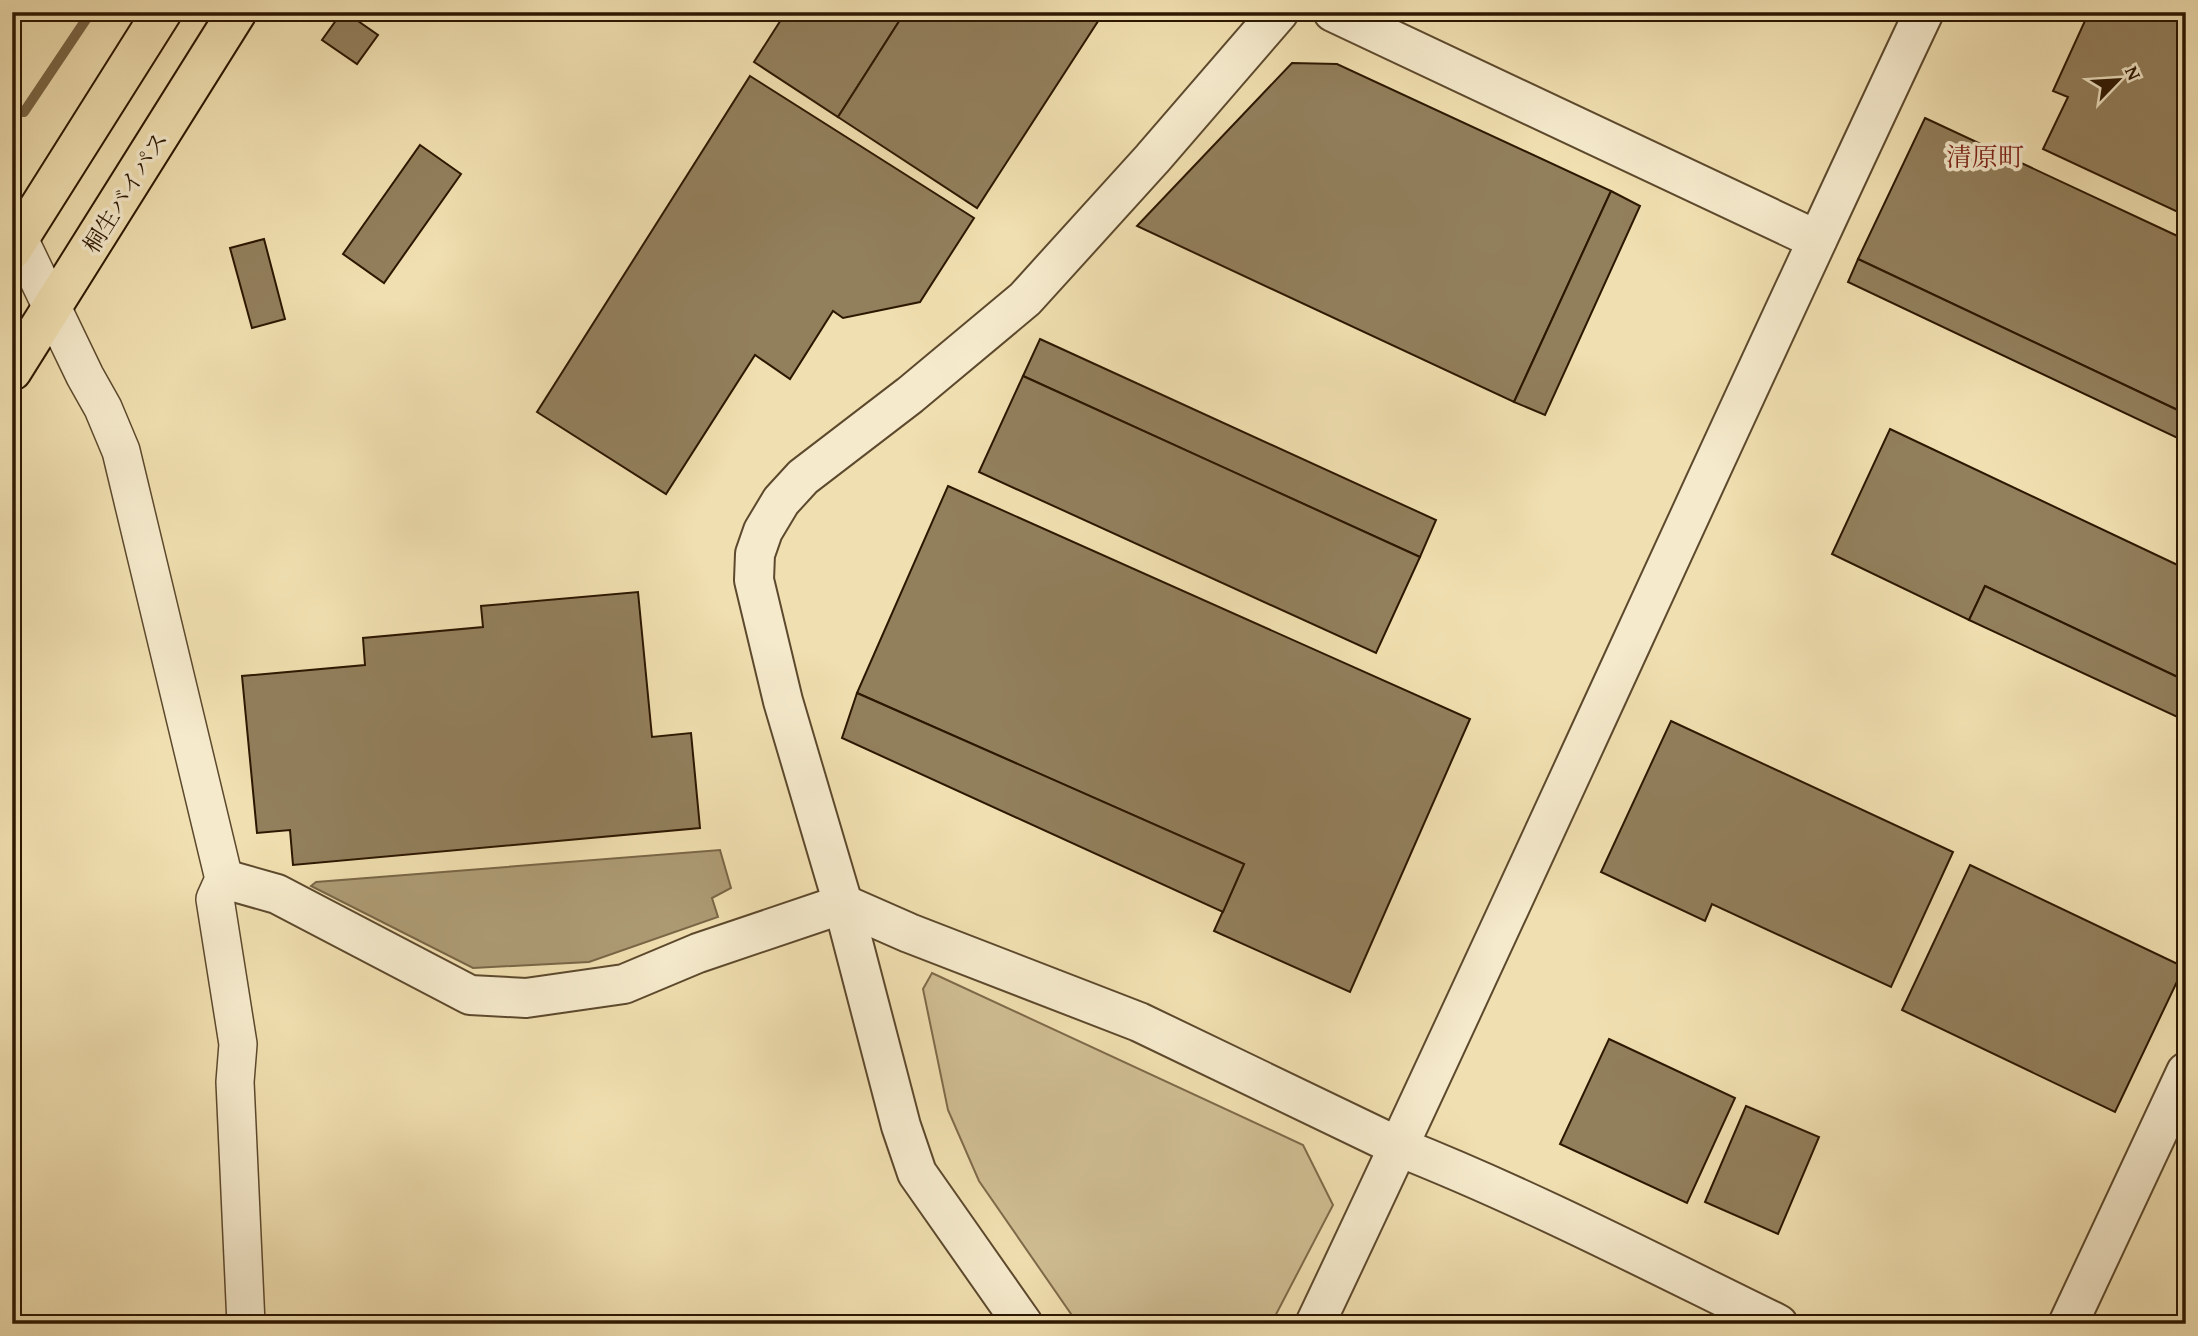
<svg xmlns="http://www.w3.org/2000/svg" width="2198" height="1336" viewBox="0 0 2198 1336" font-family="'Gentium Book Plus','Noto Serif JP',serif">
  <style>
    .green { fill: #cfbd92; stroke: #7e6a4a; stroke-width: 2 }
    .water { fill: #ad9b74; stroke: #796646; stroke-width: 2 }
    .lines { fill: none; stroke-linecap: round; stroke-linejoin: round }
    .stream { stroke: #796646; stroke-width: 10 }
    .building { fill: #927f5c; stroke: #2c1701; stroke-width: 2 }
    .minor-casing { stroke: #5d492d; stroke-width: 40 }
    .tertiary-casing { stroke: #5d492d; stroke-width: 42 }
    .trunk-casing { stroke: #2c1701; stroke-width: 42 }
    .minor { stroke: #f5eacc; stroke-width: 37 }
    .tertiary { stroke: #f5eacc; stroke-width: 38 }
    .trunk { stroke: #f0dfb0; stroke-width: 38 }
    .labels { text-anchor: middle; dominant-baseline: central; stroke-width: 7; stroke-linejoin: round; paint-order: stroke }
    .street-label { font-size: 23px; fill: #2c1701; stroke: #f5eacc }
    .quarter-label { font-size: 26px; fill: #7a1f14; stroke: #f5eacc }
  </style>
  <rect width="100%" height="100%" fill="#f0dfb0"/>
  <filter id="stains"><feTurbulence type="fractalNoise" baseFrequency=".00286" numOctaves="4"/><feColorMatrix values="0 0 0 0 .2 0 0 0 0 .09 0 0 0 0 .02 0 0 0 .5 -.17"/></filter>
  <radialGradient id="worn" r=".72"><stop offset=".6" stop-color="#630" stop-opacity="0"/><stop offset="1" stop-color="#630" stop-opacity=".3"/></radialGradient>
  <path class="green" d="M932 973 1303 1145 1333 1205 1271 1324H1078L979 1181 948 1110 923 989Z"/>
  <path class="water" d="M720 850 731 888 712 898 718 917 589 962 473 968 311 886 316 882Z"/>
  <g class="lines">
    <path class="stream" d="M24 112 91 12"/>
  </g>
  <g class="building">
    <path d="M342 12H345L378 35 357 64 322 40Z"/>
    <path d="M786 12H905L838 117 754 62Z"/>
    <path d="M905 12H1104L977 208 838 117Z"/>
    <path d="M2089 12H2186V202L2180 213 2043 149 2068 97 2053 91Z"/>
    <path d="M1292 63 1337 64 1611 191 1514 402 1137 226Z"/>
    <path d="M750 76 974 218 920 302 843 318 833 311 790 379 755 355 666 494 537 412Z"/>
    <path d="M1925 118 2186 240V414L1858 259Z"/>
    <path d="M420 145 461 174 384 283 343 254Z"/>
    <path d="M1611 191 1640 206 1545 415 1514 402Z"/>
    <path d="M264 239 285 319 252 328 230 248Z"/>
    <path d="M1858 259 2186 414V442L1848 282Z"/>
    <path d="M1040 339 1436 520 1420 557 1023 376Z"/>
    <path d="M1023 376 1420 557 1376 653 979 472Z"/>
    <path d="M1890 429 2186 569V681L1985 586 1969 620 1832 554Z"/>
    <path d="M948 486 1470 719 1350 992 1214 931 1244 864 857 693Z"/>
    <path d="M1985 586 2186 681V721L1969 620Z"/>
    <path d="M638 592 652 737 691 733 700 828 293 865 290 830 257 833 242 676 365 665 363 638 483 627 481 606Z"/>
    <path d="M857 693 1244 864 1223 912 842 738Z"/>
    <path d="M1671 721 1953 852 1891 987 1712 904 1705 921 1601 872Z"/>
    <path d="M1970 865 2184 967 2115 1112 1902 1010Z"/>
    <path d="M1609 1039 1735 1098 1687 1203 1560 1144Z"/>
    <path d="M1746 1106 1819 1137 1778 1234 1705 1202Z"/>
  </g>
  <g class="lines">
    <g class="minor-casing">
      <path id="minor" d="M12 221 19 239 85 376 103 408 121 451 224 879 215 899 238 1044 235 1082 246 1324"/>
    </g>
    <g class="tertiary-casing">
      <g id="tertiary">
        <path d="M1333 12 1817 240"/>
        <path d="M224 879 277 894 470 995 526 998 624 984 698 953 843 904 909 933 1139 1022 1399 1147C1528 1198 1653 1263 1778 1324"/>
        <path d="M1023 1324 917 1173 901 1126 843 904 783 701 754 580 755 554 763 531 781 501 803 477 910 395 1025 299 1152 159 1279 12"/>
        <path d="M1315 1324C1522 888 1718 448 1924 12"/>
        <path d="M2068 1324 2186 1072"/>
      </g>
    </g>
    <g class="trunk-casing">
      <g id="trunk">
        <path d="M12 250 162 12"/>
        <path d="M12 371 237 12"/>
      </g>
    </g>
    <use href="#minor" class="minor"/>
    <use href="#tertiary" class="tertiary"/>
    <use href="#trunk" class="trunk"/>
  </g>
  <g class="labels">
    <g class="street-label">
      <text transform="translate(125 192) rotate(-58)">桐生バイパス</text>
    </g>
    <g class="quarter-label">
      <text x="1985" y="156">清原町</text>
    </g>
  </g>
  <rect width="2198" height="1336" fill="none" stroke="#f0dfb0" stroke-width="42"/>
  <rect x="14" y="14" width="2170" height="1308" fill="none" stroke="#2c1701" stroke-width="3.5"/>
  <rect x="21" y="21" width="2156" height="1294" fill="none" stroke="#2c1701" stroke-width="2"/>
  <g transform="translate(2118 80) rotate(65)" stroke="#f5eacc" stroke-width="5" paint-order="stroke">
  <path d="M0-5L12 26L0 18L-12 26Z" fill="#2c1701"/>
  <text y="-10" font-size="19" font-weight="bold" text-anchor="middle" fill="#2c1701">N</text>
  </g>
  <rect width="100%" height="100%" filter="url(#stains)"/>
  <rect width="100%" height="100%" fill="url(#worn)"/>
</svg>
